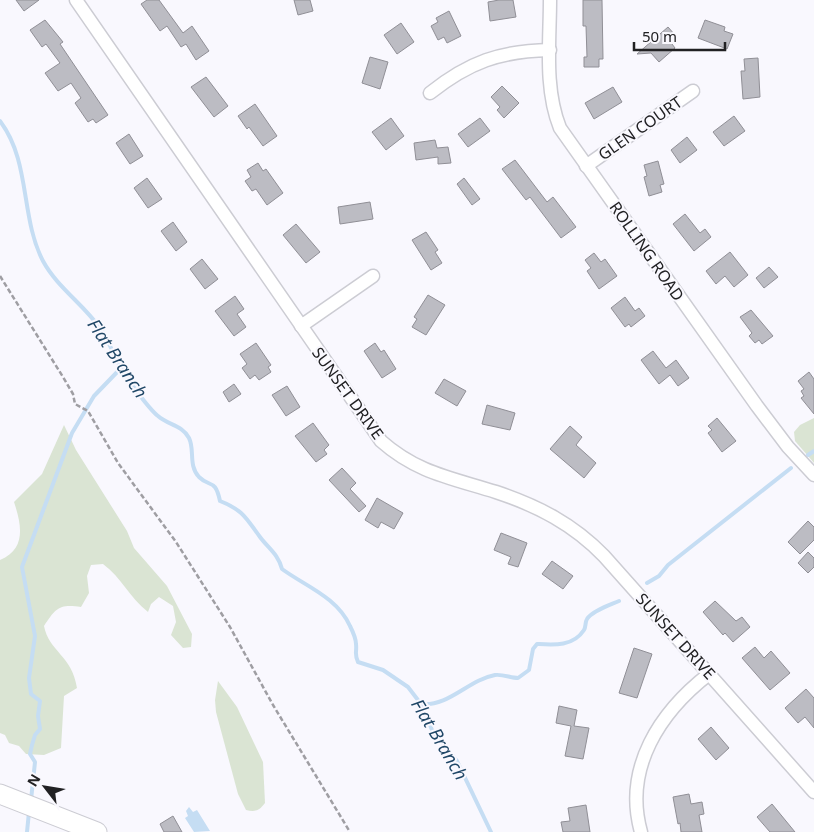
<svg xmlns="http://www.w3.org/2000/svg" width="814" height="832" viewBox="0 0 814 832" font-family="'Noto Sans',sans-serif">
  <style>
    .green { fill: #dae4d3 }
    .water { fill: #c5ddf3 }
    .lines { fill: none; stroke-linecap: round; stroke-linejoin: round }
    .stream { stroke: #c5ddf3; stroke-width: 4 }
    .building { fill: #bcbcc3; stroke: #908f96 }
    .street-casing { stroke: #ccccd3; stroke-width: 15 }
    .secondary-casing { stroke: #ccccd3; stroke-width: 21 }
    .path { stroke: #9f9ea3; stroke-width: 2.5; stroke-dasharray: 5 2.5; stroke-linecap: butt }
    .street { stroke: #fff; stroke-width: 12 }
    .secondary { stroke: #fff; stroke-width: 19 }
    .labels { text-anchor: middle; dominant-baseline: central; stroke-width: 4; stroke-linejoin: round; paint-order: stroke }
    .street-label { font-size: 16px; fill: #212123; stroke: #f9f8fe }
    .water-label { font-size: 18px; font-style: italic; fill: #204767; stroke: #f9f8fe }
  </style>
  <rect width="100%" height="100%" fill="#f9f8fe"/>
  <g class="green">
    <path d="M814 418V463L795 441 794 432 800 425Z"/>
    <path d="M64 425 76 450 127 531 134 548 167 586 192 634 191 647 183 648 171 635 176 622 173 606 159 597 151 604 148 612C129 597 122 578 103 564L91 565 87 576 89 593 81 607C59 604 56 608 44 626 49 652 72 655 77 688L64 696 61 748 44 755 26 754 19 746 9 743 5 735 0 733V560C26 549 22 526 14 502L42 474Z"/>
    <path d="M218 681 237 707 263 762 265 803C259 811 255 812 246 810L238 794 216 712 215 700Z"/>
  </g>
  <path class="water" d="M189 807 193 812 197 810 210 831 194 832 185 818 188 816 186 811Z"/>
  <g class="lines">
    <g class="stream">
      <path d="M0 121C31 162 20 217 43 261 57 287 83 304 100 328 109 340 113 355 121 368 127 379 149 409 158 416 168 425 182 425 189 438 195 450 188 465 199 477 210 488 215 478 220 501 243 510 246 518 260 537 269 549 278 554 282 569 305 586 337 597 350 626 352 630 356 639 356 644 357 652 354 654 358 662L383 670 408 687 421 704 432 730 457 761 491 832"/>
      <path d="M808 455 814 451"/>
      <path d="M647 583 659 576 668 565 791 468"/>
      <path d="M421 704C449 707 468 680 495 675 503 674 511 678 518 678L529 670 533 649 537 644C553 645 573 647 584 630 586 627 585 622 587 619 592 611 610 605 619 601"/>
      <path d="M31 800 35 762 30 754 32 745 35 735 40 729 38 716 40 701 31 694 29 678 35 636 22 567 72 433 94 396 121 368"/>
      <path d="M27 832 29 812"/>
    </g>
  </g>
  <g class="building">
    <path d="M16 0H39L24 11Z"/>
    <path d="M147 0H159L183 33 192 26 209 51 196 60 186 44 181 47 167 26 160 31 141 4Z"/>
    <path d="M294 0H310L313 11 298 15Z"/>
    <path d="M499 0H513L516 17 490 21 488 2Z"/>
    <path d="M583 0H602L603 59H599V67H584V57H587L586 26H583Z"/>
    <path d="M449 11 461 36 447 43 444 37 438 40 431 26 438 22 436 18Z"/>
    <path d="M45 20 63 42 60 44 108 115 96 123 93 119 88 122 75 103 81 98 71 83 58 91 45 73 60 63 46 44 42 47 30 30Z"/>
    <path d="M705 20 725 27 724 31 733 34 727 49 698 38Z"/>
    <path d="M401 23 414 42 397 54 384 35Z"/>
    <path d="M668 27 675 35 669 40 675 48 659 62 651 53 637 54Z"/>
    <path d="M370 57 388 62 380 89 362 83Z"/>
    <path d="M758 58 760 97 743 99 741 71H745L744 59Z"/>
    <path d="M206 77 228 106 214 117 191 87Z"/>
    <path d="M502 86 519 103 504 118 497 110 500 107 491 97Z"/>
    <path d="M613 87 622 102 594 119 585 103Z"/>
    <path d="M255 104 277 136 263 146 249 127 247 129 238 116Z"/>
    <path d="M734 116 745 131 724 146 713 132Z"/>
    <path d="M391 118 404 136 386 150 372 132Z"/>
    <path d="M480 118 490 131 468 147 458 134Z"/>
    <path d="M129 134 143 156 130 164 116 143Z"/>
    <path d="M687 137 697 150 680 163 671 150Z"/>
    <path d="M435 140 437 148 448 147 451 163 438 164V157L416 160 414 143Z"/>
    <path d="M515 160 547 202 553 197 576 227 561 238 530 197 526 200 502 169Z"/>
    <path d="M658 161 664 184 660 185 662 192 649 196 644 177 647 176 644 165Z"/>
    <path d="M258 163 263 171 266 169 283 193 267 205 256 189 252 191 245 181 251 177 247 170Z"/>
    <path d="M147 178 162 199 148 208 134 188Z"/>
    <path d="M464 178 480 199 472 205 457 184Z"/>
    <path d="M370 202 373 219 340 224 338 207Z"/>
    <path d="M685 214 700 233 705 229 711 237 694 251 673 224Z"/>
    <path d="M173 222 187 242 176 251 161 231Z"/>
    <path d="M296 224 320 252 306 263 283 235Z"/>
    <path d="M426 232 438 250 435 252 442 263 431 270 412 240Z"/>
    <path d="M730 252 748 275 734 287 725 276 716 284 706 271Z"/>
    <path d="M594 253 601 262 605 259 617 276 599 289 587 271 591 268 585 260Z"/>
    <path d="M202 259 218 279 205 289 190 269Z"/>
    <path d="M769 267 778 277 764 288 756 278Z"/>
    <path d="M428 295 445 305 426 335 412 327 417 319 414 317Z"/>
    <path d="M235 296 244 309 237 314 246 327 234 336 215 311Z"/>
    <path d="M625 297 635 311 639 308 645 316 631 327 629 324 625 327 611 308Z"/>
    <path d="M751 310 773 336 762 344 759 340 755 343 749 336 752 333 740 317Z"/>
    <path d="M256 343 271 365 268 367 271 372 259 380 255 375 250 379 242 368 247 364 240 354Z"/>
    <path d="M375 343 381 352 384 350 396 369 382 378 364 351Z"/>
    <path d="M653 351 666 368 676 360 689 378 678 386 670 375 659 384 641 360Z"/>
    <path d="M809 372 814 379V414L801 398 804 396 801 391 804 389 798 381Z"/>
    <path d="M444 379 466 391 457 406 435 393Z"/>
    <path d="M234 384 241 394 229 402 223 392Z"/>
    <path d="M287 386 300 407 286 416 272 395Z"/>
    <path d="M487 405 515 413 510 430 482 424Z"/>
    <path d="M717 418 736 441 722 452 708 433 712 430 708 426Z"/>
    <path d="M313 423 329 445 324 450 327 454 316 462 295 436Z"/>
    <path d="M570 426 582 437 576 445 596 463 584 478 550 449Z"/>
    <path d="M342 468 356 483 350 489 366 506 359 512 329 480Z"/>
    <path d="M377 498 403 513 394 529 381 522 378 528 365 520Z"/>
    <path d="M808 521 814 527V540L800 554 788 542Z"/>
    <path d="M501 533 527 543 518 567 508 564 511 557 494 550Z"/>
    <path d="M808 552 814 558V567L808 573 798 563Z"/>
    <path d="M552 561 573 576 563 589 542 574Z"/>
    <path d="M715 601 736 621 742 617 750 627 733 642 725 633 723 635 703 612Z"/>
    <path d="M755 647 764 658 771 651 790 673 770 690 742 658Z"/>
    <path d="M634 648 652 654 637 698 619 693Z"/>
    <path d="M806 689 814 698V728L805 717 798 723 785 708Z"/>
    <path d="M559 706 577 710 574 726 589 728 583 759 565 756 571 726 556 723Z"/>
    <path d="M711 727 729 748 716 760 698 739Z"/>
    <path d="M689 794 691 804 702 802 704 814 699 815 702 832H681L680 823 678 824 673 797Z"/>
    <path d="M772 804 795 832H770L757 817Z"/>
    <path d="M586 805 590 832H563L561 822 570 821 568 808Z"/>
    <path d="M173 816 182 832H164L160 824Z"/>
  </g>
  <g class="lines">
    <g class="street-casing">
      <g id="street">
        <path d="M76 0 381 441C417 473 452 478 496 492 538 506 573 524 604 556L814 792"/>
        <path d="M550 0C550 42 544 88 560 128L757 406 788 447 814 475"/>
        <path d="M430 93C469 62 500 51 550 50"/>
        <path d="M586 166 693 91"/>
        <path d="M301 326 373 276"/>
        <path d="M641 832C623 768 660 712 709 674"/>
      </g>
    </g>
    <g class="secondary-casing">
      <path id="secondary" d="M0 794 97 832"/>
    </g>
    <path class="path" d="M0 276 63 377 73 394 75 404 88 411 118 463 176 542 230 627 273 705 350 832"/>
    <use href="#street" class="street"/>
    <use href="#secondary" class="secondary"/>
  </g>
  <g class="labels">
    <g class="street-label">
      <text transform="translate(640 128) rotate(-35)">GLEN COURT</text>
      <text transform="translate(647 251) rotate(55)">ROLLING ROAD</text>
      <text transform="translate(348 393) rotate(54)">SUNSET DRIVE</text>
      <text transform="translate(676 636) rotate(48)">SUNSET DRIVE</text>
    </g>
    <g class="water-label">
      <text transform="translate(118 358) rotate(56)">Flat Branch</text>
      <text transform="translate(440 739) rotate(59)">Flat Branch</text>
    </g>
  </g>
  <g transform="translate(45 787) rotate(301)" stroke="#f9f8fe" stroke-width="4" paint-order="stroke">
  <path d="M0-4L9 19L0 12L-9 19Z" fill="#212123"/>
  <text y="-8" font-size="14" font-weight="bold" text-anchor="middle" fill="#212123">N</text>
  </g>
  <path d="M634 42v8h91v-8" fill="none" stroke="#212123" stroke-width="2.5"/>
  <text x="642" y="42" font-size="15" fill="#212123" stroke="#f9f8fe" stroke-width="4" paint-order="stroke">50 m</text>
</svg>
